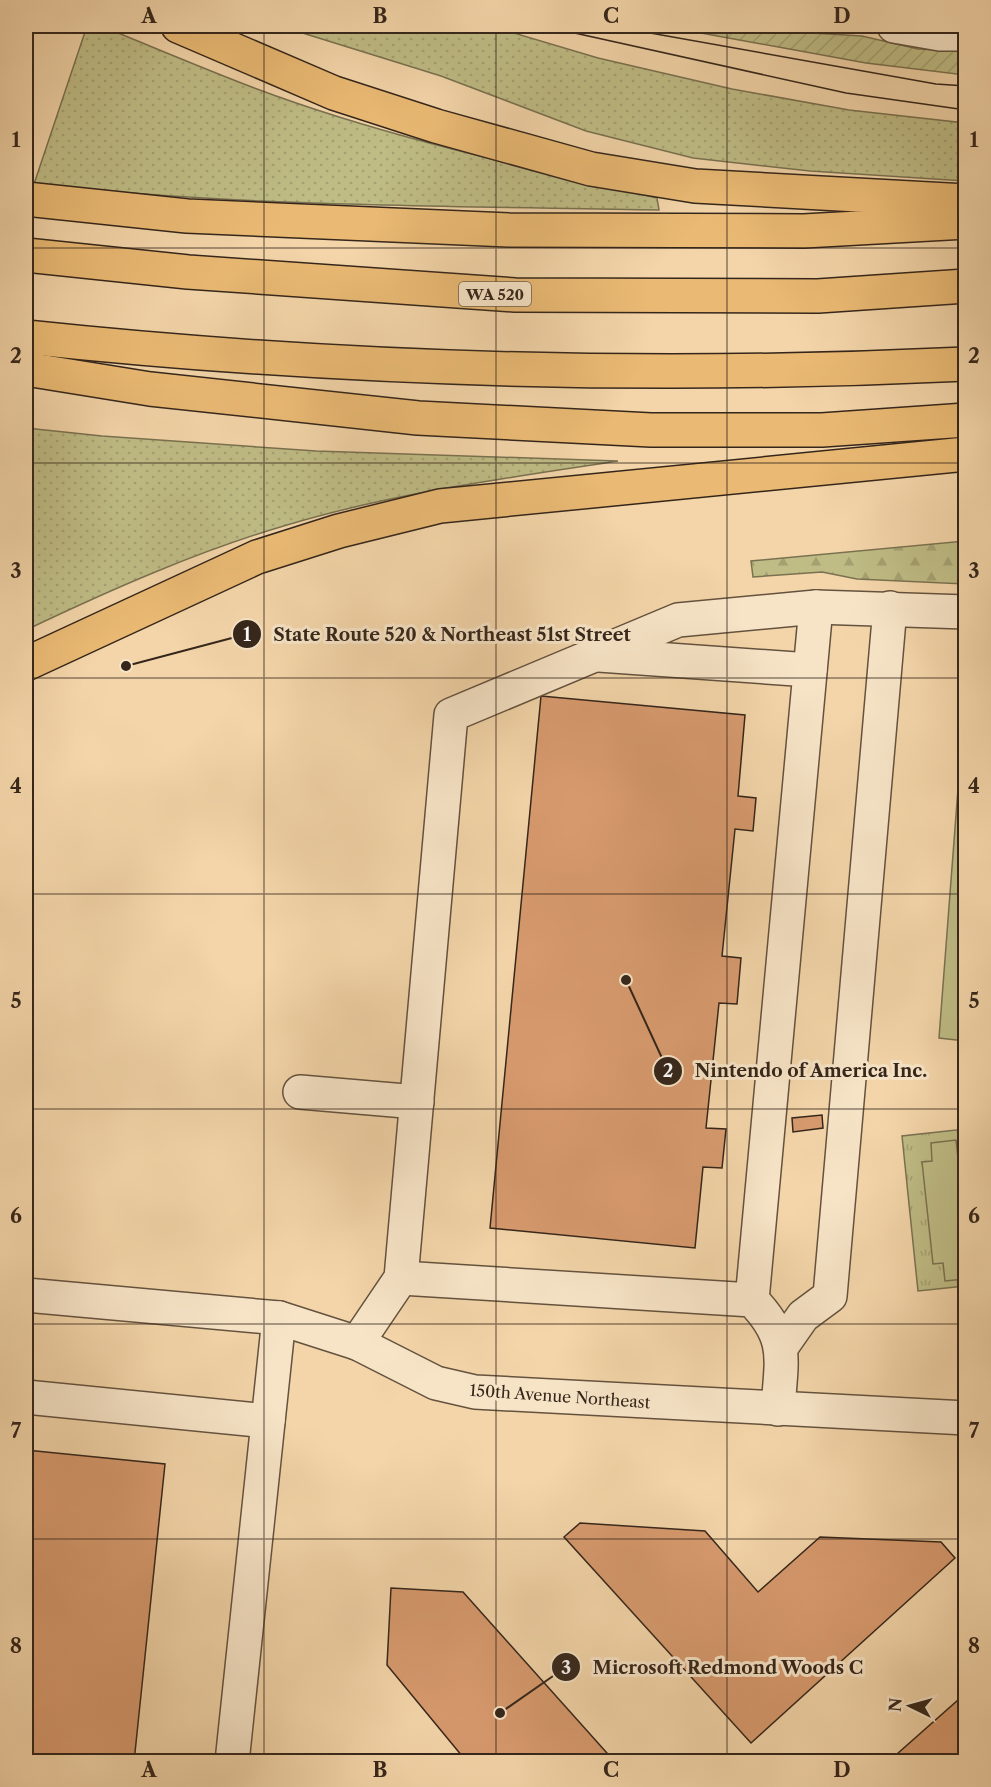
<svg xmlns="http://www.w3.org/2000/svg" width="991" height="1787" viewBox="0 0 991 1787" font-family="'Libre Caslon Text',serif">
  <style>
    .grass { fill: url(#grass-dots); stroke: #7a7150; stroke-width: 1.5 }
    .forest { fill: url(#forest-firs); stroke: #7a7150; stroke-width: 1.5 }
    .park { fill: url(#park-tufts); stroke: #7a7150; stroke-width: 1.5 }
    .garden { fill: url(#garden-furrows); stroke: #7a7150; stroke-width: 1.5 }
    .pitch { fill: #bfbc85; stroke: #7a7150; stroke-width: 1.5 }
    .building { fill: #d79a6e; stroke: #35261b; stroke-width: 1.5 }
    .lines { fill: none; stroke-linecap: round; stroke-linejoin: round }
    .minor-casing { stroke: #64523e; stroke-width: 36 }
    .highway-casing { stroke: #35261b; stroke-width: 36 }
    .minor { stroke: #f7e4c7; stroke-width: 33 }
    .highway { stroke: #eaba74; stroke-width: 33 }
    .tram { stroke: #35261b; stroke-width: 1.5 }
    .grid { fill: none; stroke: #35261b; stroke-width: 1.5; stroke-opacity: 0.55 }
    .labels { text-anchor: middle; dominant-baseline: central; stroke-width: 6; stroke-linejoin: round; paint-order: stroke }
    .shield { fill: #f7e4c7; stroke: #6f5f4f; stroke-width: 1.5 }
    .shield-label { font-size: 15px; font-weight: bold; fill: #35261b }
    .street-label { font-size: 16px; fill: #35261b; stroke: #f7e4c7 }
    .leader { fill: none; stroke: #35261b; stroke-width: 2 }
    .callout-dot { fill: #35261b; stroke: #f7e4c7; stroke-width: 2 }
    .mark-label { font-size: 18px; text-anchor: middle; font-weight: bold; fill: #fff }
    .callout-label { font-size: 18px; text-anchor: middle; font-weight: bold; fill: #35261b; stroke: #f7e4c7; stroke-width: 6; stroke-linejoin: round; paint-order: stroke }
    .neatline { fill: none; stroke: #35261b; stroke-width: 2 }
    .grid-label { font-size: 20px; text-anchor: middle; font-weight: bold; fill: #35261b }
  </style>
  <defs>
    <pattern id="grass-dots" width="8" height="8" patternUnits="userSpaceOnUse" patternTransform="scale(1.5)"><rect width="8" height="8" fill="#bfbc85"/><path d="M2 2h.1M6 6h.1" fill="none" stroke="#a5a172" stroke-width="1.8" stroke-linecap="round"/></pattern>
    <pattern id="forest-firs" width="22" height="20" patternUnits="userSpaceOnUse" patternTransform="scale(1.5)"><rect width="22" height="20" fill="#bfbc85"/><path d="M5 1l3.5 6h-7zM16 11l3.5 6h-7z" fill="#a5a172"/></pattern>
    <pattern id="park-tufts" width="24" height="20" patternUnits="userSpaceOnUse" patternTransform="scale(1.5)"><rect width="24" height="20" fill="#bfbc85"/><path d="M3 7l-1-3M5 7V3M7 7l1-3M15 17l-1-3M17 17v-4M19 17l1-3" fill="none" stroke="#a5a172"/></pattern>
    <pattern id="garden-furrows" width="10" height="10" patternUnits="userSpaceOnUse" patternTransform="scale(1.5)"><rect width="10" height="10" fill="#bfbc85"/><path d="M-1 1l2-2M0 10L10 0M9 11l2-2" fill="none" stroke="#a5a172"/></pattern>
  </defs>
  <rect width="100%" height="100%" fill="#f3d5a9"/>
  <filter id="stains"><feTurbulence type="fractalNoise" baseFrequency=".00333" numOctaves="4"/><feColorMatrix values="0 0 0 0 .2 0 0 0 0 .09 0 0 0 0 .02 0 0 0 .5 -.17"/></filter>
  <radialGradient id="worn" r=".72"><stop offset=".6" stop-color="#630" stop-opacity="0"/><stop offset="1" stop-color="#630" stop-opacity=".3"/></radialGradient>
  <g class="grass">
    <path d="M87 26H101C153 47 204 69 257 89 385 137 525 167 657 198L659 210C451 206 242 207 34 184Z"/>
    <path d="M280 26H490L598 58 732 89 849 110 965 123V181L810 171 693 158 586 131 441 76Z"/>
    <path d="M26 428 102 436 316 451 618 461C507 478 394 493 287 525 198 551 110 590 26 630Z"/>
  </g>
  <path class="forest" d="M965 541V584L857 579 822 572 753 577 751 561Z"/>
  <path class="park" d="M965 1129V1286L918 1291 902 1136Z"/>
  <path class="garden" d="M696 26 862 36 918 49 965 51V75L866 63 701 33 695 30Z"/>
  <g class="pitch">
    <path d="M965 697H966L965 1041 939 1038Z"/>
    <path d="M956 1140 958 1158 965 1157V1279L945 1281 943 1263 933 1264 922 1162 932 1161 931 1143Z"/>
  </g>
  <g class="building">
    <path d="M541 696 745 715 738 796 756 798 753 831 735 829 722 956 741 958 737 1004 719 1003 706 1128 726 1129 722 1168 703 1167 695 1248 490 1228Z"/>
    <path d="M822 1115 823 1128 793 1132 792 1118Z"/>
    <path d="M26 1450 165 1464 134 1762H26Z"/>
    <path d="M580 1523 705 1531 758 1592 820 1537 941 1542 955 1558 751 1743 564 1537Z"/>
    <path d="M391 1588 463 1592 615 1762H467L387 1665Z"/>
    <path d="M966 1693V1762H888Z"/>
  </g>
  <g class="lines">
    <g class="minor-casing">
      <g id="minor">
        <path d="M894 26 940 34H966"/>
        <path d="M599 655 810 670"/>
        <path d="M300 1092 417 1102"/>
        <path d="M401 1278 752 1300C790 1339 781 1359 778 1409"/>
        <path d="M26 1295 279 1318 357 1343 436 1383 475 1392 966 1418"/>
        <path d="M752 1300 816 607"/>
        <path d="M357 1343 401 1278 451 715 678 620 816 607 966 612"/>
        <path d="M782 1346 803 1316 830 1296 890 608"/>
        <path d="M26 1397 268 1421"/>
        <path d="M232 1762 279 1318"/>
      </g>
    </g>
    <g class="highway-casing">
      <g id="highway">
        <path d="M178 26 334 93 436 126 591 169 695 186 966 201"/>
        <path d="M26 199 187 216 509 230 804 231 966 222"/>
        <path d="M26 255 188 272 515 295 818 296 966 286"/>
        <path d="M26 337C338 370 652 379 966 364"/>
        <path d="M26 369 150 389 418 418 651 430H822L966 420"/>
        <path d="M26 664 257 557 339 531 440 506 966 454"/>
      </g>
    </g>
    <use href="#minor" class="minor"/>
    <use href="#highway" class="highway"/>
    <g class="tram">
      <path d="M543 26 846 93 966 110"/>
      <path d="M611 26 936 84 966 86"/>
    </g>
  </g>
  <path class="grid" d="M264 26V1762M496 26V1762M727 26V1762M26 248H966M26 463H966M26 678H966M26 894H966M26 1109H966M26 1324H966M26 1539H966"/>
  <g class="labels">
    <rect class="shield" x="459" y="282" width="72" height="24" rx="4.5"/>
    <g class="shield-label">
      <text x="495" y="294">WA 520</text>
    </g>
    <g class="street-label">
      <text transform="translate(560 1396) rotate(4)">150th Avenue Northeast</text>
    </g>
  </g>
  <path class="leader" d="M126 666L247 634M626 980L668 1071M500 1713L566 1667"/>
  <g class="callout-dot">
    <circle cx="126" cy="666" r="6"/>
    <circle cx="626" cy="980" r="6"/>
    <circle cx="500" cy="1713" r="6"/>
    <circle cx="247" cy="634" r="15"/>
    <circle cx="668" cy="1071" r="15"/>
    <circle cx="566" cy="1667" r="15"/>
  </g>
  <g class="mark-label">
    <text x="247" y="641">1</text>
    <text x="668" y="1077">2</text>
    <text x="566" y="1674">3</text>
  </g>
  <g class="callout-label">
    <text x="452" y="641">State Route 520 &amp; Northeast 51st Street</text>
    <text x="811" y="1077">Nintendo of America Inc.</text>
    <text x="728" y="1674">Microsoft Redmond Woods C</text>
  </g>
  <rect width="991" height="1787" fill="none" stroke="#f3d5a9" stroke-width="66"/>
  <g transform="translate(910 1706) rotate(275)" stroke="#f7e4c7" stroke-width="4.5" paint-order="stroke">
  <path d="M0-4.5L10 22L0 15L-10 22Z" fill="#35261b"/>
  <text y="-9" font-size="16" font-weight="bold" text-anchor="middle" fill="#35261b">N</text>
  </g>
  <rect x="33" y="33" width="925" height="1721" class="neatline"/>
  <g class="grid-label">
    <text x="149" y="23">A</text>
    <text x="380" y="23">B</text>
    <text x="611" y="23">C</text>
    <text x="842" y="23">D</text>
    <text x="16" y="147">1</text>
    <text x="974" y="147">1</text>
    <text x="16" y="363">2</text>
    <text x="974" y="363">2</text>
    <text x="16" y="578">3</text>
    <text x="974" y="578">3</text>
    <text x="16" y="793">4</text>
    <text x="974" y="793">4</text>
    <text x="16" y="1008">5</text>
    <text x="974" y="1008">5</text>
    <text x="16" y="1223">6</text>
    <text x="974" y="1223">6</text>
    <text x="16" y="1438">7</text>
    <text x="974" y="1438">7</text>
    <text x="16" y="1653">8</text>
    <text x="974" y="1653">8</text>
    <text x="149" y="1777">A</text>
    <text x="380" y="1777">B</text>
    <text x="611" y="1777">C</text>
    <text x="842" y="1777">D</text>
  </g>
  <rect width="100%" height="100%" filter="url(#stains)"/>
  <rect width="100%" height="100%" fill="url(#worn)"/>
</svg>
